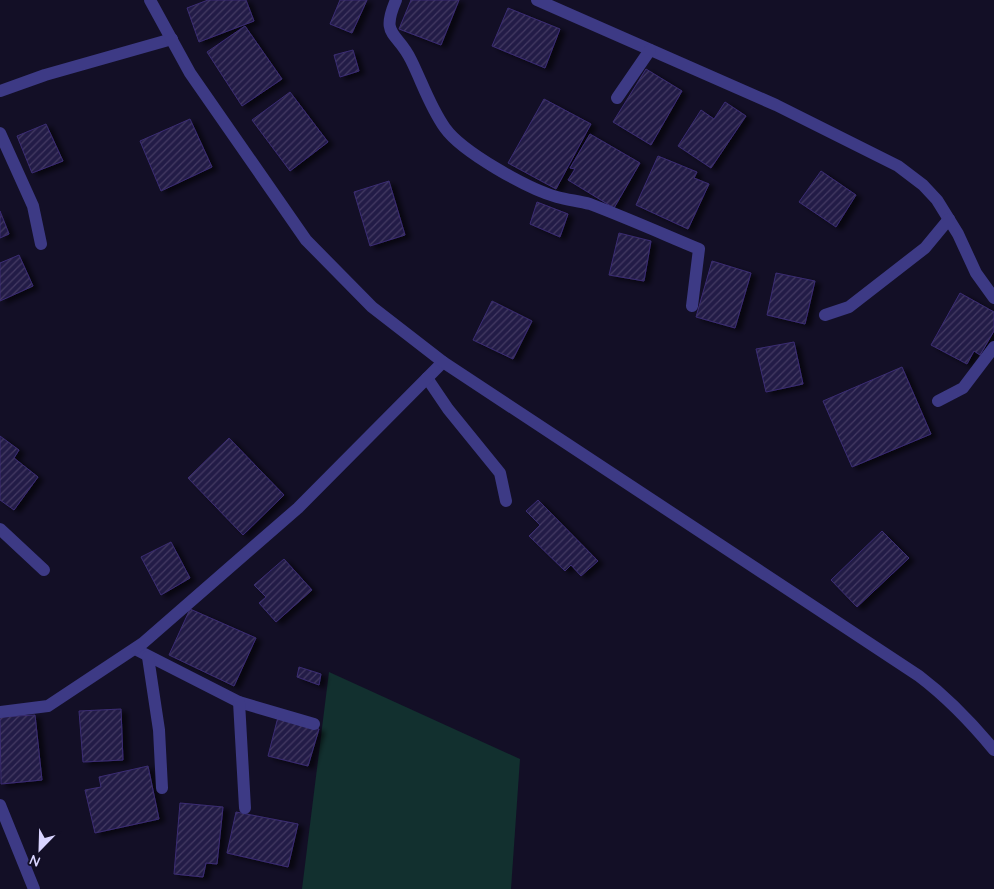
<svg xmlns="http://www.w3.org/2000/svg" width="994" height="889" viewBox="0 0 994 889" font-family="Quicksand,sans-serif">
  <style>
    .grass { fill: #12302f }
    .building { fill: url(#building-hatch); stroke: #3b2d73; filter: url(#shadow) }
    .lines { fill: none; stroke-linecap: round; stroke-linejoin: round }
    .minor { stroke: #3d3a85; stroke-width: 12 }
    .tertiary { stroke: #3d3a85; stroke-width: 12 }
  </style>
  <defs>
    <pattern id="building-hatch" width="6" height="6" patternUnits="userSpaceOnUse" patternTransform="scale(1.25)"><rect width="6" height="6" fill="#241b47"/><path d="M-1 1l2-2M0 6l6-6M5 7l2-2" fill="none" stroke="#433b63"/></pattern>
    <filter id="shadow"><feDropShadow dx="5.5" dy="3" stdDeviation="2.5" flood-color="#0009"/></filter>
  </defs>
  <rect width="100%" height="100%" fill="#130f26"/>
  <path class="grass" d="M329 672 520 759 511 889H302Z"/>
  <g class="building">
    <path d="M208 0H246L254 21 199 42 187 8Z"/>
    <path d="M340 0H367L352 33 330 24Z"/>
    <path d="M411 0H459L441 45 399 29Z"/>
    <path d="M508 8 560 29 545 68 492 46Z"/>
    <path d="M245 26 282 79 242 106 207 52Z"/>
    <path d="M353 50 359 71 340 77 334 55Z"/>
    <path d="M646 69 682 91 651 145 613 122Z"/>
    <path d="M290 92 328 142 290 171 252 120Z"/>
    <path d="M544 99 591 124 556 189 508 163Z"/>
    <path d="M725 102 746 116 711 168 678 146 701 110 714 119Z"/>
    <path d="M190 119 212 167 161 191 140 141Z"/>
    <path d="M46 124 63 161 32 173 17 136Z"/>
    <path d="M590 134 640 163 614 208 568 180 575 169 570 168Z"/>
    <path d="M658 156 697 172 694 178 709 184 688 229 636 205Z"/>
    <path d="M821 171 856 195 836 227 799 202Z"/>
    <path d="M389 181 405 235 370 246 354 192Z"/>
    <path d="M537 202 568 214 560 237 530 224Z"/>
    <path d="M0 211 9 234 0 238Z"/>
    <path d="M619 233 651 241 644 281 609 275Z"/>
    <path d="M19 255 33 286 0 301V263Z"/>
    <path d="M712 261 751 273 735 328 696 317Z"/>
    <path d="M776 273 815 281 805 324 767 315Z"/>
    <path d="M960 293 994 312V331L980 355 974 351 967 364 931 345Z"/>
    <path d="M492 301 532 321 513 359 473 340Z"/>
    <path d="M794 342 803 384 766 392 756 349Z"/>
    <path d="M902 367 931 434 852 467 823 401Z"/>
    <path d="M0 436 19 450 14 458 38 477 14 510 0 500Z"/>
    <path d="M229 438 284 495 243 535 188 478Z"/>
    <path d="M538 500 598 561 581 576 571 565 565 571 529 536 540 525 526 511Z"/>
    <path d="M882 531 909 558 857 607 831 580Z"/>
    <path d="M171 542 190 578 161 595 141 557Z"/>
    <path d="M284 559 312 590 276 622 259 603 266 597 254 585Z"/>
    <path d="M190 609 256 638 234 686 169 655Z"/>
    <path d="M299 667 321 674 319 685 297 677Z"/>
    <path d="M121 709 123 760 83 762 79 711Z"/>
    <path d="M35 715 42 780 1 784 0 717Z"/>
    <path d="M278 717 319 729 308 766 268 756Z"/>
    <path d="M148 766 159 819 95 833 85 790 101 787 99 777Z"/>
    <path d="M180 803 223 807 217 864 206 863 203 877 174 874Z"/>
    <path d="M236 812 298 824 288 867 227 853Z"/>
  </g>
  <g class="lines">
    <g class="minor">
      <path d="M396 0C380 37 397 31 411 60 422 82 430 107 445 128 462 152 528 189 557 197 568 200 579 201 590 204 627 218 663 234 699 249L692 306"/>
      <path d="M537 0 776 105 898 166 923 185 937 200 958 234 976 273 994 298"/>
      <path d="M0 91 45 75 172 39"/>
      <path d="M617 98 650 50"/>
      <path d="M0 133 33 206 41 244"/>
      <path d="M825 315 849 307 925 248 949 219"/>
      <path d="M427 378 448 409 500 473 506 501"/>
      <path d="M938 401 963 388 994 347"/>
      <path d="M0 529 44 570"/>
      <path d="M135 649 239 702 314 724"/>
      <path d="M148 657 159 730 162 788"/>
      <path d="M239 702 245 808"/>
      <path d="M0 712 48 706 143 643 298 508 443 362"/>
      <path d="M0 805 34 889"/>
    </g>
    <path class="tertiary" d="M150 0 190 73 306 240 372 307 443 362 919 676C948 698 971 722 994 750"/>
  </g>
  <g transform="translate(40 849) rotate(203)" stroke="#130f26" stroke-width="4" paint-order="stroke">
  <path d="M0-4L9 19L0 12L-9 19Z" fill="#d9d4ff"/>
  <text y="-8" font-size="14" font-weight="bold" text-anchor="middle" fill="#d9d4ff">N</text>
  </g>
</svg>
